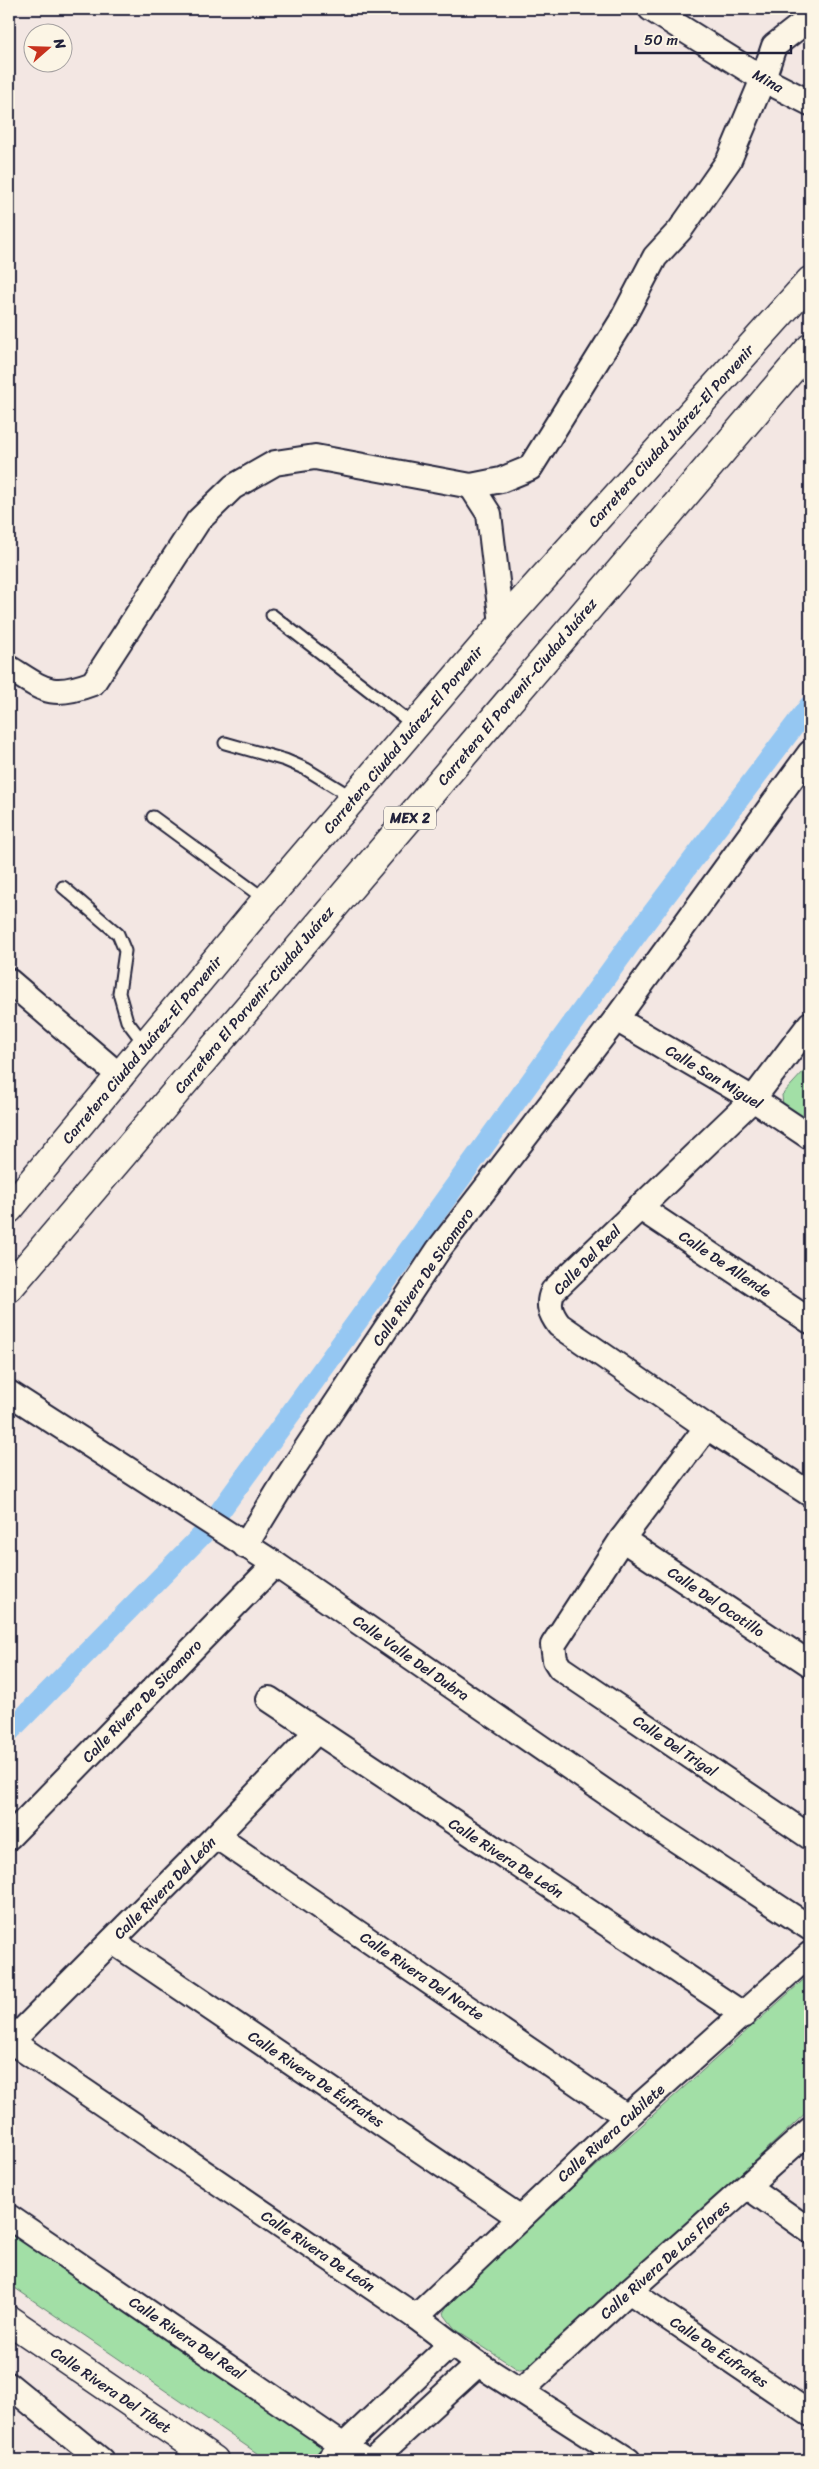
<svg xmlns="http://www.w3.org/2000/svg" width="819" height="2469" viewBox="0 0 819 2469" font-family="Sriracha,sans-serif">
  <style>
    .green { fill: #a2dfa6; stroke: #628070 }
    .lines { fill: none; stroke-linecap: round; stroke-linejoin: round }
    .canal { stroke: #95c7f2; stroke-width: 21 }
    .service-casing { stroke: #22223b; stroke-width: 15 }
    .minor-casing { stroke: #22223b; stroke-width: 28 }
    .tertiary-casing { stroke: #22223b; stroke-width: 31 }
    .primary-casing { stroke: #22223b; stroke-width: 31 }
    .service { stroke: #fcf5e5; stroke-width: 11 }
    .minor { stroke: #fcf5e5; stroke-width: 24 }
    .tertiary { stroke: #fcf5e5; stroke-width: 28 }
    .primary { stroke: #fcf5e5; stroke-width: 28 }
    .labels { text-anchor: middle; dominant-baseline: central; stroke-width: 4; stroke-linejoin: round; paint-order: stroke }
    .shield { fill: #fcf5e5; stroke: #63616e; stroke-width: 1 }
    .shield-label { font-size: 14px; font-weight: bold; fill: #22223b }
    .street-label { font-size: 15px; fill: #22223b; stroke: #fcf5e5 }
  </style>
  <rect width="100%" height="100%" fill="#f3e7e3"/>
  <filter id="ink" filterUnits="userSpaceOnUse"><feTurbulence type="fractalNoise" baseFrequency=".02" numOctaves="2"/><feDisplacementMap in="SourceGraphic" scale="10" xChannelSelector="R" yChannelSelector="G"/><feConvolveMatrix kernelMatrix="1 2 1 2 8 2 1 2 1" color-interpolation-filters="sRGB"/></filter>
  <g filter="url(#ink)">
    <g class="green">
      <path d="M810 1069V1124L783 1106 782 1095 804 1071Z"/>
      <path d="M810 1974V2109L532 2369 519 2370 455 2329 443 2313 455 2293Z"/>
      <path d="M9 2228 322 2446 315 2459 267 2460 9 2284Z"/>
    </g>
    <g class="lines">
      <path class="canal" d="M9 1732 205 1532 645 923 810 705"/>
      <g class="service-casing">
        <g id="service">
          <path d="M272 615 415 726"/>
          <path d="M225 743 285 760 306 769 353 798"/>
          <path d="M153 817 266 900"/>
          <path d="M63 887 118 934 125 951 119 993 127 1021 146 1046"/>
        </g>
      </g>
      <g class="minor-casing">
        <g id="minor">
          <path d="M651 9 763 79 810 103"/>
          <path d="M471 486 489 514 502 624"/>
          <path d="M9 668C44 690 51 699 93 683L198 521 233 487 275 463 315 457 471 486 501 480 530 468 621 322 655 257 680 230 729 160 763 79 774 46 810 18"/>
          <path d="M9 981 121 1077"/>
          <path d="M616 1019 753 1099 810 1137"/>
          <path d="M810 1024 753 1099 553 1291C547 1304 550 1313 559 1325L707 1427 810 1494"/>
          <path d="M639 1207 810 1321"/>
          <path d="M9 1393 275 1564 646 1820 810 1928"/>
          <path d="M707 1427 622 1539 553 1645 555 1660 560 1668 810 1837"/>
          <path d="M622 1539 810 1664"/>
          <path d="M245 1546 286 1479 439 1249 616 1019 810 753"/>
          <path d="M269 1699 744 2015"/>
          <path d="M216 1836 627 2117"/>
          <path d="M9 1837 275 1564"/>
          <path d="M112 1941 519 2217"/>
          <path d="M9 2040 416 2317 478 2364 628 2460"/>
          <path d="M11 2042 216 1836 316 1732"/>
          <path d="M748 2187 810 2231"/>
          <path d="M9 2217 364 2460"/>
          <path d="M629 2291 810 2414"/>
          <path d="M416 2317 627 2117 810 1954"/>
          <path d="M9 2385 101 2460"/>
          <path d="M521 2391 629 2291 810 2130"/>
          <path d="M329 2460 451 2344"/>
          <path d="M373 2460 478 2364"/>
        </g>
      </g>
      <g class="tertiary-casing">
        <path id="tertiary" d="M9 2320 214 2460"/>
      </g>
      <g class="primary-casing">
        <g id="primary">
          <path d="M9 1209 266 900 502 624 810 281"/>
          <path d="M9 1288 810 348"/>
        </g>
      </g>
      <use href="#service" class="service"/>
      <use href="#minor" class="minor"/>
      <use href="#tertiary" class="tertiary"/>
      <use href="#primary" class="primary"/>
    </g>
  </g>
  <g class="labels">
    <rect class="shield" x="384" y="806.5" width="52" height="23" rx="4"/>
    <g class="shield-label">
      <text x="410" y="818">MEX 2</text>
    </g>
    <g class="street-label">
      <text transform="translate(768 81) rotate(29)">Mina</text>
      <text transform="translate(671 436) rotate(-48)">Carretera Ciudad Juárez-El Porvenir</text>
      <text transform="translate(517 692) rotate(-50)">Carretera El Porvenir-Ciudad Juárez</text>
      <text transform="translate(403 740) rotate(-50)">Carretera Ciudad Juárez-El Porvenir</text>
      <text transform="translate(254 1000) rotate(-50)">Carretera El Porvenir-Ciudad Juárez</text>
      <text transform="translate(142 1050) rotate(-50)">Carretera Ciudad Juárez-El Porvenir</text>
      <text transform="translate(714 1077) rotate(31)">Calle San Miguel</text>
      <text transform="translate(587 1260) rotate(-46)">Calle Del Real</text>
      <text transform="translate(725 1264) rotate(34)">Calle De Allende</text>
      <text transform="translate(423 1277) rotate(-55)">Calle Rivera De Sicomoro</text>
      <text transform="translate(716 1602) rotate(34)">Calle Del Ocotillo</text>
      <text transform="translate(411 1658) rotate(35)">Calle Valle Del Dubra</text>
      <text transform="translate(142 1701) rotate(-46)">Calle Rivera De Sicomoro</text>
      <text transform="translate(675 1746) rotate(34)">Calle Del Trigal</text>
      <text transform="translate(506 1858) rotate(33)">Calle Rivera De León</text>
      <text transform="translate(165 1888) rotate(-45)">Calle Rivera Del León</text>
      <text transform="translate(422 1976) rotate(34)">Calle Rivera Del Norte</text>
      <text transform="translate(316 2079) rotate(34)">Calle Rivera De Éufrates</text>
      <text transform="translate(611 2133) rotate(-42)">Calle Rivera Cubilete</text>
      <text transform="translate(318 2251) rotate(34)">Calle Rivera De León</text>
      <text transform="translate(665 2260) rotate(-42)">Calle Rivera De Las Flores</text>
      <text transform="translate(187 2338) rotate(34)">Calle Rivera Del Real</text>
      <text transform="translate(719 2352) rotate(34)">Calle De Éufrates</text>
      <text transform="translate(111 2390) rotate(34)">Calle Rivera Del Tíbet</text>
    </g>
  </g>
  <rect width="819" height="2469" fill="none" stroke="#fcf5e5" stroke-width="30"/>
  <rect x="15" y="15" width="789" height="2439" fill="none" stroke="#22223b" stroke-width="2" filter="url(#ink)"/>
  <g transform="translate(48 48) rotate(70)"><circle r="24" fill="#fcf5e5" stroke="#a5a1a1"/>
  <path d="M0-4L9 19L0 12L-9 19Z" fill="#c8321e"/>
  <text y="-8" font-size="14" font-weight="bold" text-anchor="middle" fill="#22223b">N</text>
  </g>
  <path d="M636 45v8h155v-8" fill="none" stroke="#22223b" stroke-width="2.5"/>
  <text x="644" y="45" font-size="15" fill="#22223b" stroke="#fcf5e5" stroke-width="4" paint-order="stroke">50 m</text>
</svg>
